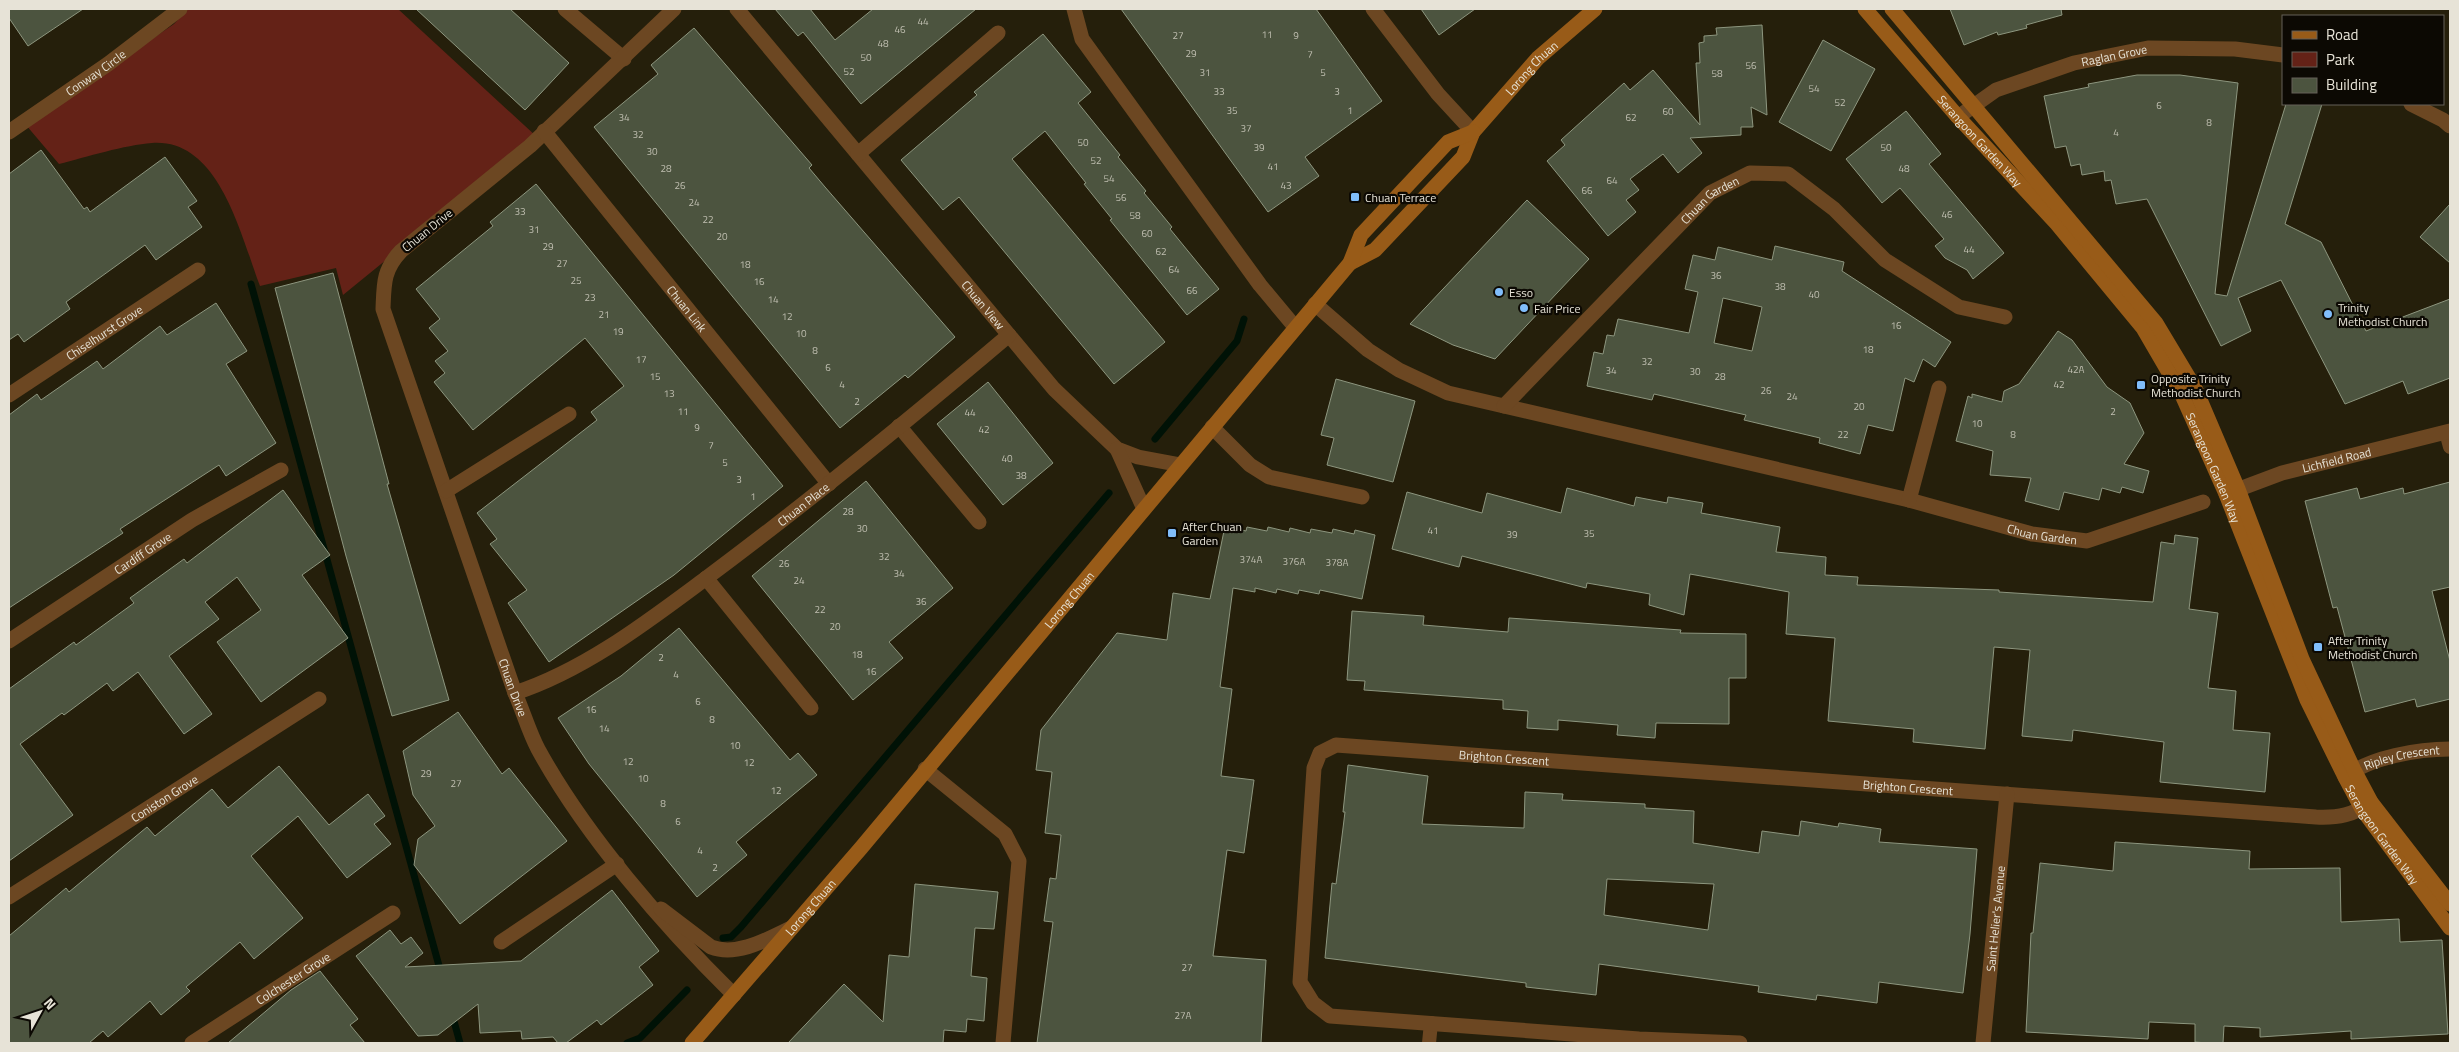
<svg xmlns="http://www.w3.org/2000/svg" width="2459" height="1052" viewBox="0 0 2459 1052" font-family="'Titillium Web',sans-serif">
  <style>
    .green { fill: #642217 }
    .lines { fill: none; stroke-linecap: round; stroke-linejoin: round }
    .stream { stroke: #001206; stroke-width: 7 }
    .building { fill: #4c543f; stroke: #8d967f; fill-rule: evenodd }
    .lane { stroke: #6c4722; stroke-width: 14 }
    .street { stroke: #6c4722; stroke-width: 15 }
    .secondary { stroke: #985b18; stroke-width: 15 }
    .poi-dot { fill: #80bdfa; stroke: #0c0903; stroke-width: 2 }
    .labels { text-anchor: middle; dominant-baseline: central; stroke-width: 4.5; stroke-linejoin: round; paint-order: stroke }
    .number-label { font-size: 10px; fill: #c0bfb1 }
    .street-label { font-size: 12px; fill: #e7e3d7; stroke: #0c0903 }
    .poi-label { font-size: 12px; fill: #e7e3d7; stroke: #0c0903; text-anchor: start }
  </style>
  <rect width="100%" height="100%" fill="#251f0b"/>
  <path class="green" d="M188 9H398L537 137 343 295 336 268 260 286C241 237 220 138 152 143 125 145 86 157 59 164L26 125 174 24Z"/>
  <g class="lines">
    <g class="stream">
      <path d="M251 284 441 973"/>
      <path d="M1155 439 1237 341 1244 319"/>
      <path d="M723 938 731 937 741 927 1109 493"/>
      <path d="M452 1014 460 1043"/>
      <path d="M627 1043 640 1038 687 990"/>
    </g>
  </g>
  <g class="building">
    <path d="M9 9H83L28 46 9 18Z"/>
    <path d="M416 9H510L569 63 525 110Z"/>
    <path d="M775 9H810L835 40 873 9H976L861 104 803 32 798 36Z"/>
    <path d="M1121 9H1316L1382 101 1305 157 1319 176 1268 212Z"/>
    <path d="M1421 9H1475L1439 35Z"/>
    <path d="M1950 9H2061L2062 15 2026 25 2027 28 1998 35 1997 32 1964 45Z"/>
    <path d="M1762 25 1767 115 1751 107 1753 127H1741V135L1690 138 1702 153 1678 173 1663 154 1630 179 1639 190 1626 200 1636 212 1608 236 1547 161 1565 145 1561 140 1624 83 1630 90 1653 70 1700 125 1696 63H1700L1699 43 1704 42V36L1717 35 1716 28Z"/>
    <path d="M694 28 812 165 809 168 825 187 955 337 908 378 905 375 840 428 594 127 658 74 651 65Z"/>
    <path d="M1043 34 1091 92 1078 103 1120 155 1118 157 1146 191 1144 193 1172 227 1170 229 1219 289 1187 315 1110 220 1112 219 1084 184 1086 183 1045 131 1012 159 1165 342 1114 384 959 197 943 210 901 160 977 95 974 92Z"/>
    <path d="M1823 40 1875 69 1831 151 1779 122Z"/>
    <path d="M2137 75H2180L2238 83 2215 294 2227 296 2286 104H2322L2285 224 2321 242 2366 331 2450 299V378L2408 394 2403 381 2345 404 2281 280 2238 298 2251 331 2221 346 2147 199 2116 204 2111 180 2105 181 2104 171 2082 175 2080 164 2071 166 2066 146 2055 148 2044 96 2089 87 2088 84Z"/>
    <path d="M1906 111 1941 154 1929 164 2004 253 1973 279 1967 270 1945 258 1935 246 1944 239 1900 188 1882 203 1846 159Z"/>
    <path d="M41 150 84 209 87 207 90 212 165 157 197 201 188 207 202 227 156 260 145 245 66 302 70 309 24 342 18 334 9 340V174Z"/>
    <path d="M536 184 783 486 674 575 549 662 508 603 527 590 490 544 497 539 477 513 597 420 591 412 624 386 585 338 473 430 434 382 445 373 435 361 448 351 429 328 440 319 416 289 493 226 490 222Z"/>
    <path d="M1527 200 1589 259 1495 359 1453 345 1410 324Z"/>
    <path d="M2450 204V263L2420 237Z"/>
    <path d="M1775 246 1844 262 1842 271 1951 342 1935 367 1923 359 1914 382 1905 378 1893 431 1868 425 1860 454 1819 443 1820 438 1744 420 1746 415 1654 394 1652 400 1587 386 1594 352 1603 354 1607 335 1614 336 1618 319 1689 333 1698 292 1685 289 1693 255 1715 260 1718 247 1772 260ZM1723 298 1762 307 1752 351 1714 343Z"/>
    <path d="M333 273 389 484H387L449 700 392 716 346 556 275 288Z"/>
    <path d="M216 303 247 351 226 364 276 443 226 476 219 465 120 529 123 533 9 608V415L37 394 41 400 97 361 103 369 160 326 167 335Z"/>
    <path d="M2058 331 2072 340 2107 387 2130 403 2144 433 2124 464 2149 471 2143 493 2122 487 2120 493 2102 488 2099 500 2064 492 2059 510 2025 501 2031 478 1990 475 1993 451 1956 441 1968 396 1972 398V394L2002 402 2004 391 2019 384Z"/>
    <path d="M1336 379 1415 401 1393 482 1327 465 1334 438 1321 435Z"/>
    <path d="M988 382 1053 463 1003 505 937 424Z"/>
    <path d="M866 481 953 588 889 642 903 658 853 700 752 576Z"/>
    <path d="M2450 482V587L2432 591 2450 661V699L2417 707 2415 699 2365 712 2337 607 2333 608 2305 501 2357 488 2360 499 2403 488 2404 494Z"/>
    <path d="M1567 488 1634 506 1636 497 1667 503 1668 497 1703 503 1701 513 1780 527 1776 552 1826 557 1825 575 1858 577 1857 585 1999 590V592L2153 602 2161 542 2174 544 2175 535 2198 538 2189 609 2218 613 2208 688 2236 691 2233 730 2270 733 2265 792 2160 782 2164 742 2073 730 2072 741 2022 736 2030 650 1994 647 1985 749 1913 742 1914 729 1828 721 1835 638 1786 634 1789 592 1690 574 1684 615 1649 605 1650 594 1587 583 1586 588 1462 556 1459 567 1392 549 1407 492 1482 513 1487 493 1561 513Z"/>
    <path d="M283 490 330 555 302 575 348 638 261 702 217 642 261 610 237 577 205 602 219 619 169 656 212 714 184 734 138 672 113 691 107 683 64 715 62 713 20 744 73 815 9 861V689L74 642 76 645 134 603 130 598 184 559 187 563Z"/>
    <path d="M1225 526 1246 531 1247 527 1267 531 1268 527 1289 532 1290 528 1310 533 1311 529 1332 533 1333 529 1354 534 1355 530 1375 535 1362 599 1320 590 1319 594 1299 590 1298 594 1277 589 1276 593 1255 588V592L1233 588 1220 687 1232 689 1221 776 1254 780 1244 853 1227 850 1213 956 1266 960 1261 1043H1037L1053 922 1044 921 1050 878 1056 879 1061 835 1045 833 1052 772 1036 770 1041 730 1117 633 1167 640 1173 593 1210 599Z"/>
    <path d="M1352 611 1424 616 1423 625 1508 632 1509 618 1681 630 1680 633 1746 634V678H1729V724L1656 723 1655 738 1617 735 1618 725 1558 720V730L1527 728 1528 711 1503 709V700L1364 690 1365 681 1347 680Z"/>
    <path d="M679 628 790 760 798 753 817 775 736 842 747 855 697 897 589 764 558 718 621 676Z"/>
    <path d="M458 712 502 774 509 768 567 841 460 924 414 865 418 839 435 826 413 795 403 751Z"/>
    <path d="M1348 765 1428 776 1422 824 1524 828 1525 792 1563 794 1562 800 1645 804V808L1694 811 1693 843 1759 853 1762 831 1799 836 1801 821 1838 827 1839 823 1881 829 1879 842 1977 849 1970 934 1963 993 1879 982 1877 1003 1817 995 1816 1000 1758 992 1759 986 1599 964 1596 995 1526 987V983L1325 958 1332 883 1336 884 1345 812H1343ZM1607 879 1714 884 1708 930 1604 915Z"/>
    <path d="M279 766 329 825 368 794 385 816 374 824 391 844 347 878 298 816 251 856 303 918 254 959 240 942 186 987 190 991 161 1015 150 1001 108 1037 103 1031 89 1043H9V936L66 888 69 892 147 827 155 836 212 789 228 808Z"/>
    <path d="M2115 842 2250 851 2249 869 2340 868 2341 922 2399 919 2400 942 2442 940 2448 1034 2351 1039V1031L2260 1037V1028L2224 1026 2223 1043H2207L2195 1042V1024L2149 1022 2148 1039 2026 1032 2031 933H2033L2040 863 2113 871Z"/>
    <path d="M915 884 998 892 994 929 975 928 971 976 987 978 984 1021 967 1019 966 1032 944 1030 943 1043H788L844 984 883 1022 889 955 909 957Z"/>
    <path d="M612 890 659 951 639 967 653 985 601 1025 597 1020 566 1043H558L553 1037 522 1039 521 1031 480 1033 478 1004 438 1035 418 1036 356 956 390 930 401 944 411 937 423 953 405 967 521 961Z"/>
    <path d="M320 971 358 1019 350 1025 365 1043H228L291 990Z"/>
  </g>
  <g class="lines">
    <g class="lane">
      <path d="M2446 432 2450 447"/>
      <path d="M1429 1043 1431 1023"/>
    </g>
    <g class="street">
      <path d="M565 9 624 59"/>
      <path id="s1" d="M674 9 530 146 401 251C383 270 384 284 383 309L515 693C523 711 529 732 538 749 585 835 664 926 734 995"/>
      <path id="s2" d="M737 9 1054 389 1117 449 1138 457 1181 465"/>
      <path d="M1074 9 1082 39 1260 285 1295 327"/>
      <path d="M1373 9 1438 94 1473 132"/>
      <path d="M2411 104 2443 120 2450 126"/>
      <path id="s3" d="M1958 117 1996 90 2074 63 2148 48 2235 49 2283 55"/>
      <path id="s4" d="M544 131 829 484"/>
      <path id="s5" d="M9 132 108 64 180 9"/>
      <path d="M858 154 998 33"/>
      <path id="s6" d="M1315 304 1368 350 1399 370 1448 393 1909 500 2032 534 2087 541 2203 502"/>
      <path id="s7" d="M9 395 198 270"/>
      <path id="s8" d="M1504 406 1710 193 1750 173 1788 174 1834 209 1885 260 1959 307 2005 317"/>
      <path d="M899 426 979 522"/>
      <path d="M1212 427 1250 465 1269 477 1362 497"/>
      <path d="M1117 449 1144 509"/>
      <path d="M446 491 569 414"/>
      <path id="s9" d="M2226 494 2282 473 2450 431"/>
      <path d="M1909 500 1939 388"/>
      <path d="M706 578 811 708"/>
      <path id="s10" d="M9 641 192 520 281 470"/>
      <path id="s11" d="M515 693C585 670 647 622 705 579 810 501 910 419 1009 335"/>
      <path d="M925 769 1005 834 1019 861 1003 1043"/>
      <path id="s12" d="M2345 777C2370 757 2419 749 2450 749"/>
      <path id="s13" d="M9 897 319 699"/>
      <path d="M661 909 711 947C737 957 768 939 791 928"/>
      <path d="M501 942 617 864"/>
      <path id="s14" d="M192 1043 393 913"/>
      <path id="s15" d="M1740 1043 1639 1039 1330 1016 1313 1003 1300 982 1314 768 1320 753 1336 745 2316 817C2338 818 2354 815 2371 802"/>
      <path id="s16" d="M1983 1043 2007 794"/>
    </g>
    <g class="secondary">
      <path id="s17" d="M1865 9 1958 117 2057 224 2143 328 2182 395 2226 494 2307 700 2345 777 2362 809 2450 928"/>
      <path d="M1892 9 2156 323 2195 388 2238 489 2302 659 2354 770 2371 802 2450 904"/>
      <path id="s18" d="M1350 263 1375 250 1463 157 1473 132 1538 58 1595 9"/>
      <path id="s19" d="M692 1043 861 848 1350 263 1361 235 1448 142 1473 132"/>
    </g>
  </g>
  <g class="poi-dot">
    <rect x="1350" y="192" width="10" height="10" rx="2.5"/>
    <circle cx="1499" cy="292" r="5"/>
    <circle cx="1524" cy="308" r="5"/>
    <circle cx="2328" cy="314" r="5"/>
    <rect x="2136" y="380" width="10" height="10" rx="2.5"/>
    <rect x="1167" y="528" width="10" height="10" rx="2.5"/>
    <rect x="2313" y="642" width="10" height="10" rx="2.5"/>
  </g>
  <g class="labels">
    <g class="number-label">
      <text x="923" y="21">44</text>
      <text x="900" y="29">46</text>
      <text x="1267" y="34">11</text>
      <text x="1178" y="35">27</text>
      <text x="1296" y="35">9</text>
      <text x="883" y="43">48</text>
      <text x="1191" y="53">29</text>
      <text x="1310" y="54">7</text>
      <text x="866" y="57">50</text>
      <text x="1751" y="65">56</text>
      <text x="849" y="71">52</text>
      <text x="1205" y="72">31</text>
      <text x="1323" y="72">5</text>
      <text x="1717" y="73">58</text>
      <text x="1814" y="88">54</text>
      <text x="1219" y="91">33</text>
      <text x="1337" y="91">3</text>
      <text x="1840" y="102">52</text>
      <text x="2159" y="105">6</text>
      <text x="1232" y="110">35</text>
      <text x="1350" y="110">1</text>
      <text x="1668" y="111">60</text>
      <text x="624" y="117">34</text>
      <text x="1631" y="117">62</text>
      <text x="2209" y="122">8</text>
      <text x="1246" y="128">37</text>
      <text x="2116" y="132">4</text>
      <text x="638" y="134">32</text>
      <text x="1083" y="142">50</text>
      <text x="1259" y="147">39</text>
      <text x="1886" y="147">50</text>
      <text x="652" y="151">30</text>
      <text x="1096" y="160">52</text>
      <text x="1273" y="166">41</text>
      <text x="666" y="168">28</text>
      <text x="1904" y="168">48</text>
      <text x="1109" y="178">54</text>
      <text x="1612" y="180">64</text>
      <text x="680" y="185">26</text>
      <text x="1286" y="185">43</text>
      <text x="1587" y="190">66</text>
      <text x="1121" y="197">56</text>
      <text x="694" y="202">24</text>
      <text x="520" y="211">33</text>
      <text x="1947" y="214">46</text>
      <text x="1135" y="215">58</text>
      <text x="708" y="219">22</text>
      <text x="534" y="229">31</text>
      <text x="1147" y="233">60</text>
      <text x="722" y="236">20</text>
      <text x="548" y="246">29</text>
      <text x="1969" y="249">44</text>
      <text x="1161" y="251">62</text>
      <text x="562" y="263">27</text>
      <text x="745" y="264">18</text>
      <text x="1174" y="269">64</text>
      <text x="1716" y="275">36</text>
      <text x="576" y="280">25</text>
      <text x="759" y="281">16</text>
      <text x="1780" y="286">38</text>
      <text x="1192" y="290">66</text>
      <text x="1814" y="294">40</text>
      <text x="590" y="297">23</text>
      <text x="773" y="299">14</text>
      <text x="604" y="314">21</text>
      <text x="787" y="316">12</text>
      <text x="1896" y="325">16</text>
      <text x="618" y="331">19</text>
      <text x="801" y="333">10</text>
      <text x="1868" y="349">18</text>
      <text x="815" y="350">8</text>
      <text x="641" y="359">17</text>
      <text x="1647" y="361">32</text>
      <text x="828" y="367">6</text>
      <text x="2076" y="369">42A</text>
      <text x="1611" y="370">34</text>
      <text x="1695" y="371">30</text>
      <text x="655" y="376">15</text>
      <text x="1720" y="376">28</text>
      <text x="842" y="384">4</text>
      <text x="2059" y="384">42</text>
      <text x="1766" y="390">26</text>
      <text x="669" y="393">13</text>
      <text x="1792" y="396">24</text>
      <text x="857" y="401">2</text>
      <text x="1859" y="406">20</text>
      <text x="683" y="411">11</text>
      <text x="2113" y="411">2</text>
      <text x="970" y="412">44</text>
      <text x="1977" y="423">10</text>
      <text x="697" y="427">9</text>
      <text x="984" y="429">42</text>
      <text x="1843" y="434">22</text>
      <text x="2013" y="434">8</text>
      <text x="711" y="445">7</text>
      <text x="1007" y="458">40</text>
      <text x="725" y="462">5</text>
      <text x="1021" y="475">38</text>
      <text x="739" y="479">3</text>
      <text x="753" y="496">1</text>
      <text x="848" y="511">28</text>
      <text x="862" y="528">30</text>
      <text x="1433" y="530">41</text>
      <text x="1589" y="533">35</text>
      <text x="1512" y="534">39</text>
      <text x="884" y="556">32</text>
      <text x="1251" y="559">374A</text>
      <text x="1294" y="561">376A</text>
      <text x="1337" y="562">378A</text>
      <text x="784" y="563">26</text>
      <text x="899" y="573">34</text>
      <text x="799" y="580">24</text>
      <text x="921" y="601">36</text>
      <text x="820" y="609">22</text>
      <text x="835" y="626">20</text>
      <text x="857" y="654">18</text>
      <text x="661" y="657">2</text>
      <text x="871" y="671">16</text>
      <text x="676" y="674">4</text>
      <text x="698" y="701">6</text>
      <text x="591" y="709">16</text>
      <text x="712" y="719">8</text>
      <text x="604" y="728">14</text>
      <text x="735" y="745">10</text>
      <text x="628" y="761">12</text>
      <text x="749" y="762">12</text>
      <text x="426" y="773">29</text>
      <text x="643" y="778">10</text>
      <text x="456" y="783">27</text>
      <text x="776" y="790">12</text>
      <text x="663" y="803">8</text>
      <text x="678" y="821">6</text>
      <text x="700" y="850">4</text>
      <text x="715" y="867">2</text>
      <text x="1187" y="967">27</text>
      <text x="1183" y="1015">27A</text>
    </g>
    <g class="street-label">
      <text stroke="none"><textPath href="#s3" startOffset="170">Raglan Grove</textPath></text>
      <text stroke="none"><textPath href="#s18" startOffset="270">Lorong Chuan</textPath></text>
      <text stroke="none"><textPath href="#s5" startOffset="105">Conway Circle</textPath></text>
      <text stroke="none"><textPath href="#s17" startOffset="175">Serangoon Garden Way</textPath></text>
      <text stroke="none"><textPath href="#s8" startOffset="292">Chuan Garden</textPath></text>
      <text transform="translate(427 230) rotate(-39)">Chuan Drive</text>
      <text stroke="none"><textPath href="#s2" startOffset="385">Chuan View</textPath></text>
      <text stroke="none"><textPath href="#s4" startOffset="228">Chuan Link</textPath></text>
      <text stroke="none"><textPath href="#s7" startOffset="114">Chiselhurst Grove</textPath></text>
      <text stroke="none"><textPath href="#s9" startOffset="116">Lichfield Road</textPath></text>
      <text stroke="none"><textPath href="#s17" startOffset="580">Serangoon Garden Way</textPath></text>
      <text stroke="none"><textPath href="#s11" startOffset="346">Chuan Place</textPath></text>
      <text stroke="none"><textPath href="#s6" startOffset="772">Chuan Garden</textPath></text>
      <text stroke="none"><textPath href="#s10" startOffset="160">Cardiff Grove</textPath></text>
      <text stroke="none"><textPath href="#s19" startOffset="582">Lorong Chuan</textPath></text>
      <text stroke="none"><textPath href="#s1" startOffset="828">Chuan Drive</textPath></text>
      <text stroke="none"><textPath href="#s15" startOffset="874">Brighton Crescent</textPath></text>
      <text stroke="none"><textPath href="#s12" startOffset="61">Ripley Crescent</textPath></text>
      <text stroke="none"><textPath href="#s15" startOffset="1279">Brighton Crescent</textPath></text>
      <text stroke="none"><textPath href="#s13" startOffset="184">Coniston Grove</textPath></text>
      <text stroke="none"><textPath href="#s17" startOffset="985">Serangoon Garden Way</textPath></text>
      <text stroke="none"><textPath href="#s19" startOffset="180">Lorong Chuan</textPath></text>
      <text stroke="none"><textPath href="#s16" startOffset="125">Saint Helier's Avenue</textPath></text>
      <text stroke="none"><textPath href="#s14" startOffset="120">Colchester Grove</textPath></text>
    </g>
    <g class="poi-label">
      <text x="1365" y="197">Chuan Terrace</text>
      <text x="1509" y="292">Esso</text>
      <text x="2338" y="307">Trinity<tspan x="2338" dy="14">Methodist Church</tspan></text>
      <text x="1534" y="308">Fair Price</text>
      <text x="2151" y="378">Opposite Trinity<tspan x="2151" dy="14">Methodist Church</tspan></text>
      <text x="1182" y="526">After Chuan<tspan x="1182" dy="14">Garden</tspan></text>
      <text x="2328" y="640">After Trinity<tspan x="2328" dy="14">Methodist Church</tspan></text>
    </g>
  </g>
  <rect width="2459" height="1052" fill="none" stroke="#e7e3d7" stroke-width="20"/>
  <rect x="2282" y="15" width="162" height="90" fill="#0c0903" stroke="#646058"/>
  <rect x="2292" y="31" width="25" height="8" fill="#985b18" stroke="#646058"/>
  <text x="2326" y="40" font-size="15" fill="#e7e3d7">Road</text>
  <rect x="2292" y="52" width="25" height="15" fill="#642217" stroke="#646058"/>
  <text x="2326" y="65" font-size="15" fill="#e7e3d7">Park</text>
  <rect x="2292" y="78" width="25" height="15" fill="#4c543f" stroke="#646058"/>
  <text x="2326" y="90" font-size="15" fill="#e7e3d7">Building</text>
  <g transform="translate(40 1012) rotate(50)" stroke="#0c0903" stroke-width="4" paint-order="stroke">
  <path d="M0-4L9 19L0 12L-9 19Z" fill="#e7e3d7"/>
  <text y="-8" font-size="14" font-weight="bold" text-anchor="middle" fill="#e7e3d7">N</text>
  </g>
</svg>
